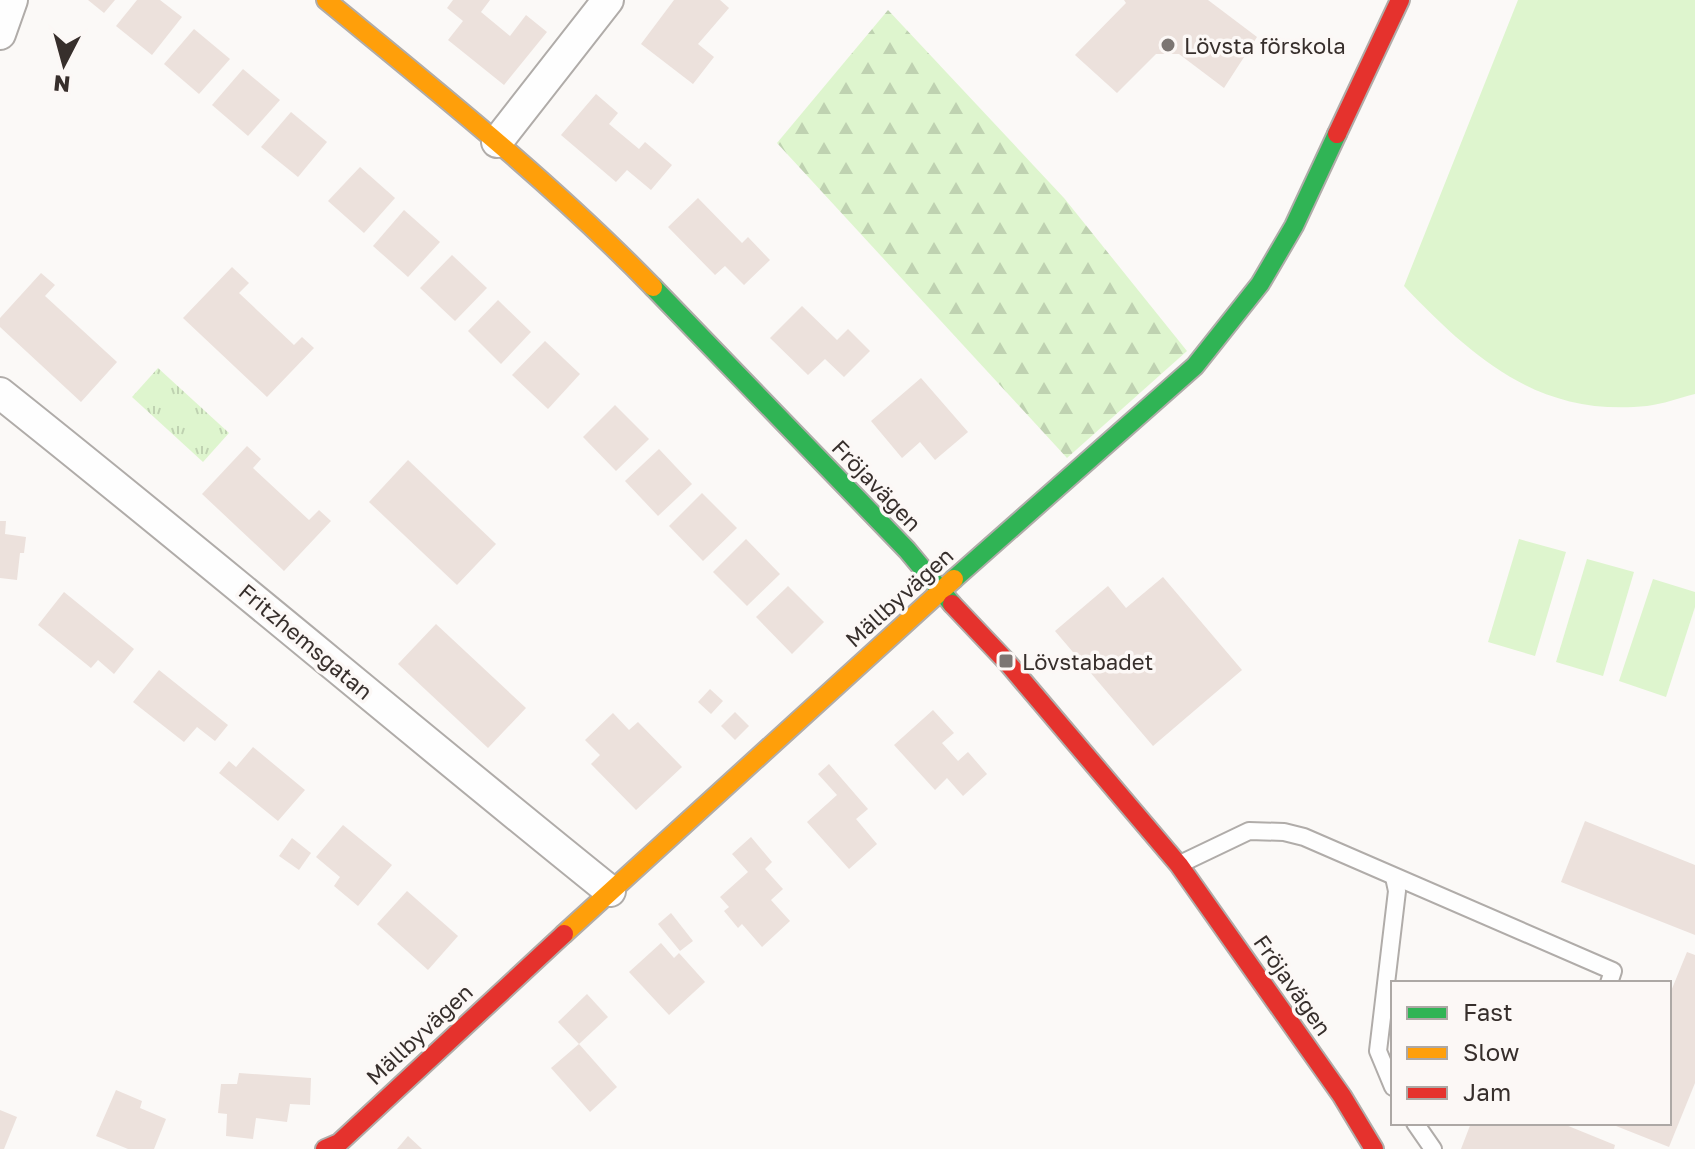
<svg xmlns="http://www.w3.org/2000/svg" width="1695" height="1149" viewBox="0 0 1695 1149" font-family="'Golos Text',sans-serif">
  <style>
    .grass { fill: url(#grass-tufts) }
    .forest { fill: url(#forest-firs) }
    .pitch { fill: #def5ce }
    .building { fill: #ece1dc }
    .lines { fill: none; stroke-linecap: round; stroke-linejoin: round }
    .lane-casing { stroke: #b0aca9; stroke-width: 20 }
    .street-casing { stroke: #b0aca9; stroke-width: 34 }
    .fast-casing { stroke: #b0aca9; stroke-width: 22 }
    .slow-casing { stroke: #b0aca9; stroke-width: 22 }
    .jam-casing { stroke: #b0aca9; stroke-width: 22 }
    .lane { stroke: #fefefe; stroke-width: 16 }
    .street { stroke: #fefefe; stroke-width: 30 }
    .fast { stroke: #30b455; stroke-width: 18 }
    .slow { stroke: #ff9f0a; stroke-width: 18 }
    .jam { stroke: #e5322d; stroke-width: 18 }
    .poi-dot { fill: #7c7673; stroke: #fcf8f6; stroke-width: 3 }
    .labels { text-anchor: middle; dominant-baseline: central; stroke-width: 7; stroke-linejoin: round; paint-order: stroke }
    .poi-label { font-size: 22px; fill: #372f2c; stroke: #fcf8f6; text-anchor: start }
    .street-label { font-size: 22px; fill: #372f2c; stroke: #fcf8f6 }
  </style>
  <defs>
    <pattern id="grass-tufts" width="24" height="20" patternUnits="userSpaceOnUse" patternTransform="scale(2)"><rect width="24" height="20" fill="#def5ce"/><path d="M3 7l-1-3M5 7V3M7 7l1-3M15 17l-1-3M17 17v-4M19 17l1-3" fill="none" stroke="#bfd2b1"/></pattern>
    <pattern id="forest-firs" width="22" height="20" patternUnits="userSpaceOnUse" patternTransform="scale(2)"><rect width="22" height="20" fill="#def5ce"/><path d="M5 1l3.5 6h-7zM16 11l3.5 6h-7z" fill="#bfd2b1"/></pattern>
  </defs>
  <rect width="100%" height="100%" fill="#fbf9f7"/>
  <path class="grass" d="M158 368 229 433 203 462 132 397Z"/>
  <path class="forest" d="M888 10 1064 198 1187 351 1067 458 777 143Z"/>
  <g class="pitch">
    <path d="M1518 0H1695V394C1679 398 1663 404 1647 406 1539 417 1474 359 1404 286Z"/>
    <path d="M1519 539 1566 552 1535 656 1488 642Z"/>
    <path d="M1587 559 1634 572 1603 676 1556 662Z"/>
    <path d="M1653 579 1695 592V607L1666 697 1619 681Z"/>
  </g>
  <g class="building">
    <path d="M88 0H115L104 13Z"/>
    <path d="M137 0H160L182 17 152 55 116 26Z"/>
    <path d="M453 0H490L481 12 510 36 526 15 547 32 504 85 448 40 463 21 447 8Z"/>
    <path d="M674 0H720L729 8 698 44 714 57 693 84 641 44Z"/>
    <path d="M1124 0H1208L1257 37 1224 88 1179 54H1156L1117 93 1075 55 1126 3Z"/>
    <path d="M194 29 230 59 199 94 164 64Z"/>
    <path d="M243 69 280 100 248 136 212 105Z"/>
    <path d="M596 94 618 113 609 124 639 149 645 142 672 165 651 190 627 170 616 182 561 135Z"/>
    <path d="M291 112 327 142 298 177 261 147Z"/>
    <path d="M360 167 395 198 364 233 328 201Z"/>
    <path d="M698 198 742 243 748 237 770 260 744 285 725 266 715 275 668 227Z"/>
    <path d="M404 210 440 242 408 277 373 246Z"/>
    <path d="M452 255 487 288 455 321 420 288Z"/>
    <path d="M232 267 249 283 239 293 294 345 302 337 314 348 267 397 183 318Z"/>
    <path d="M41 273 55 285 45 296 117 362 81 402 0 327V318Z"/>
    <path d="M498 300 531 332 501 364 468 331Z"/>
    <path d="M802 306 837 340 848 329 870 351 844 377 825 359 808 375 770 338Z"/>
    <path d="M545 341 580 374 548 409 512 375Z"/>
    <path d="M921 378 968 432 935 460 920 442 902 458 871 421Z"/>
    <path d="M615 405 649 439 616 471 583 437Z"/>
    <path d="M247 446 261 459 253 468 309 520 319 510 331 521 284 571 202 494Z"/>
    <path d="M659 449 692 484 658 516 625 481Z"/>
    <path d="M408 460 496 544 457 585 369 502Z"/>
    <path d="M702 493 737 528 703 561 669 526Z"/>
    <path d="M0 521H6L5 534 26 537 24 553H20L17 580 0 578Z"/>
    <path d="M746 539 780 574 747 606 713 572Z"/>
    <path d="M1163 577 1242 670 1153 746 1055 631 1108 586 1126 608Z"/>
    <path d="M788 586 824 622 792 654 756 617Z"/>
    <path d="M64 592 134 649 114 674 98 660 91 668 38 625Z"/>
    <path d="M436 624 526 708 488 748 398 664Z"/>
    <path d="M159 670 228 725 215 741 197 727 184 742 133 702Z"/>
    <path d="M710 689 723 701 711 714 698 702Z"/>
    <path d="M933 710 954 733 942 743 958 761 968 752 987 774 963 796 947 778 935 790 894 745Z"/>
    <path d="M735 712 749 726 735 740 721 726Z"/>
    <path d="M613 713 629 730 638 722 682 767 636 810 591 764 600 755 585 740Z"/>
    <path d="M253 747 305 790 278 821 219 773 229 761 236 767Z"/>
    <path d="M829 764 868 809 856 819 877 844 849 869 807 822 837 795 818 774Z"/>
    <path d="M1585 821 1695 865V935L1561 882Z"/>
    <path d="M343 825 392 865 358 906 334 886 340 877 316 857Z"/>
    <path d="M751 837 772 862 765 869 783 889 771 900 790 921 762 947 742 924 738 928 724 911 729 907 720 897 748 872 732 854Z"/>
    <path d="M292 838 311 853 299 870 279 856Z"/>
    <path d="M407 891 458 936 428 970 377 924Z"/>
    <path d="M671 913 693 941 680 951 658 924Z"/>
    <path d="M661 943 674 958 679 953 705 982 669 1015 629 972Z"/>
    <path d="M1687 952 1695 955V1083L1669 1147 1616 1126 1617 1123H1669V996Z"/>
    <path d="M587 994 608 1017 579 1044 558 1022Z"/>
    <path d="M579 1044 617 1087 590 1112 551 1068Z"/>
    <path d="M239 1073 311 1078 310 1105 290 1104 287 1122 256 1118 253 1139 226 1136 227 1114 218 1113 221 1084H237Z"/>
    <path d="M116 1090 142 1101 140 1108 166 1119 154 1149H128L96 1136Z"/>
    <path d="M0 1110 17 1117 4 1149H0Z"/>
    <path d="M1471 1123H1561L1615 1145 1614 1149H1461Z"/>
    <path d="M408 1136 422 1149H397Z"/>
  </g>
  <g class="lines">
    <g class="lane-casing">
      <g id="lane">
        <path d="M1180 864 1249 831 1284 832 1304 837 1613 971 1609 983"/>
        <path d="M1393 1087 1378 1051 1397 891 1394 877"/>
        <path d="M1415 1123 1433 1149"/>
      </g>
    </g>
    <g class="street-casing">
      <g id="street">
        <path d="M0 34 12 0"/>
        <path d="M497 142 608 0"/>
        <path d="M0 393C205 556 405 726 610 891"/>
      </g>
    </g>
    <g class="fast-casing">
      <g id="fast">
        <path d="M653 287 907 550 952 604"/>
        <path d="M954 579 1195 366 1260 284 1294 226 1337 134"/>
      </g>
    </g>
    <g class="slow-casing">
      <g id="slow">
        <path d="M326 0C438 92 552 183 653 287"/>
        <path d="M564 934 954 579"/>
      </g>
    </g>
    <g class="jam-casing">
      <g id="jam">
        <path d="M1337 134 1400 0"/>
        <path d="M952 604 1006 661 1179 865 1342 1096 1374 1149"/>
        <path d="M325 1149 339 1143 564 934"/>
      </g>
    </g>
    <use href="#lane" class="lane"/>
    <use href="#street" class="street"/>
    <use href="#fast" class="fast"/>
    <use href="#slow" class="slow"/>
    <use href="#jam" class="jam"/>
  </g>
  <g class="poi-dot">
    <circle cx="1168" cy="45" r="8"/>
    <rect x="998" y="653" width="16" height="16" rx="4"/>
  </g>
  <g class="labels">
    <g class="poi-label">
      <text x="1184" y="45">Lövsta förskola</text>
      <text x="1022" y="661">Lövstabadet</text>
    </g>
    <g class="street-label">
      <text transform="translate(877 485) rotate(46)">Fröjavägen</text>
      <text transform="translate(899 597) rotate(-42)">Mällbyvägen</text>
      <text transform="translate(306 641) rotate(40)">Fritzhemsgatan</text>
      <text transform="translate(1293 985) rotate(55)">Fröjavägen</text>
      <text transform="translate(419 1034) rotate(-43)">Mällbyvägen</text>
    </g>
  </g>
  <rect x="1391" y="981" width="280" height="144" fill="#fcf8f6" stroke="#ada8a5" stroke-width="2"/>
  <rect x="1407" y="1007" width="40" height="12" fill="#30b455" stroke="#ada8a5" stroke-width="2"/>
  <text x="1463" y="1021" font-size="24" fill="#372f2c">Fast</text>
  <rect x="1407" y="1047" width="40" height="12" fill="#ff9f0a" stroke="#ada8a5" stroke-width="2"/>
  <text x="1463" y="1061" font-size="24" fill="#372f2c">Slow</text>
  <rect x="1407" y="1087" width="40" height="12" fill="#e5322d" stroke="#ada8a5" stroke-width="2"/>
  <text x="1463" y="1101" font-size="24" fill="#372f2c">Jam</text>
  <g transform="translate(64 64) rotate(186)" stroke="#fcf8f6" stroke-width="6" paint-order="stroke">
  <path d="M0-6L14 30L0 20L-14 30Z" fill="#372f2c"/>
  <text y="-12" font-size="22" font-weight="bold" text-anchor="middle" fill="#372f2c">N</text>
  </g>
</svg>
